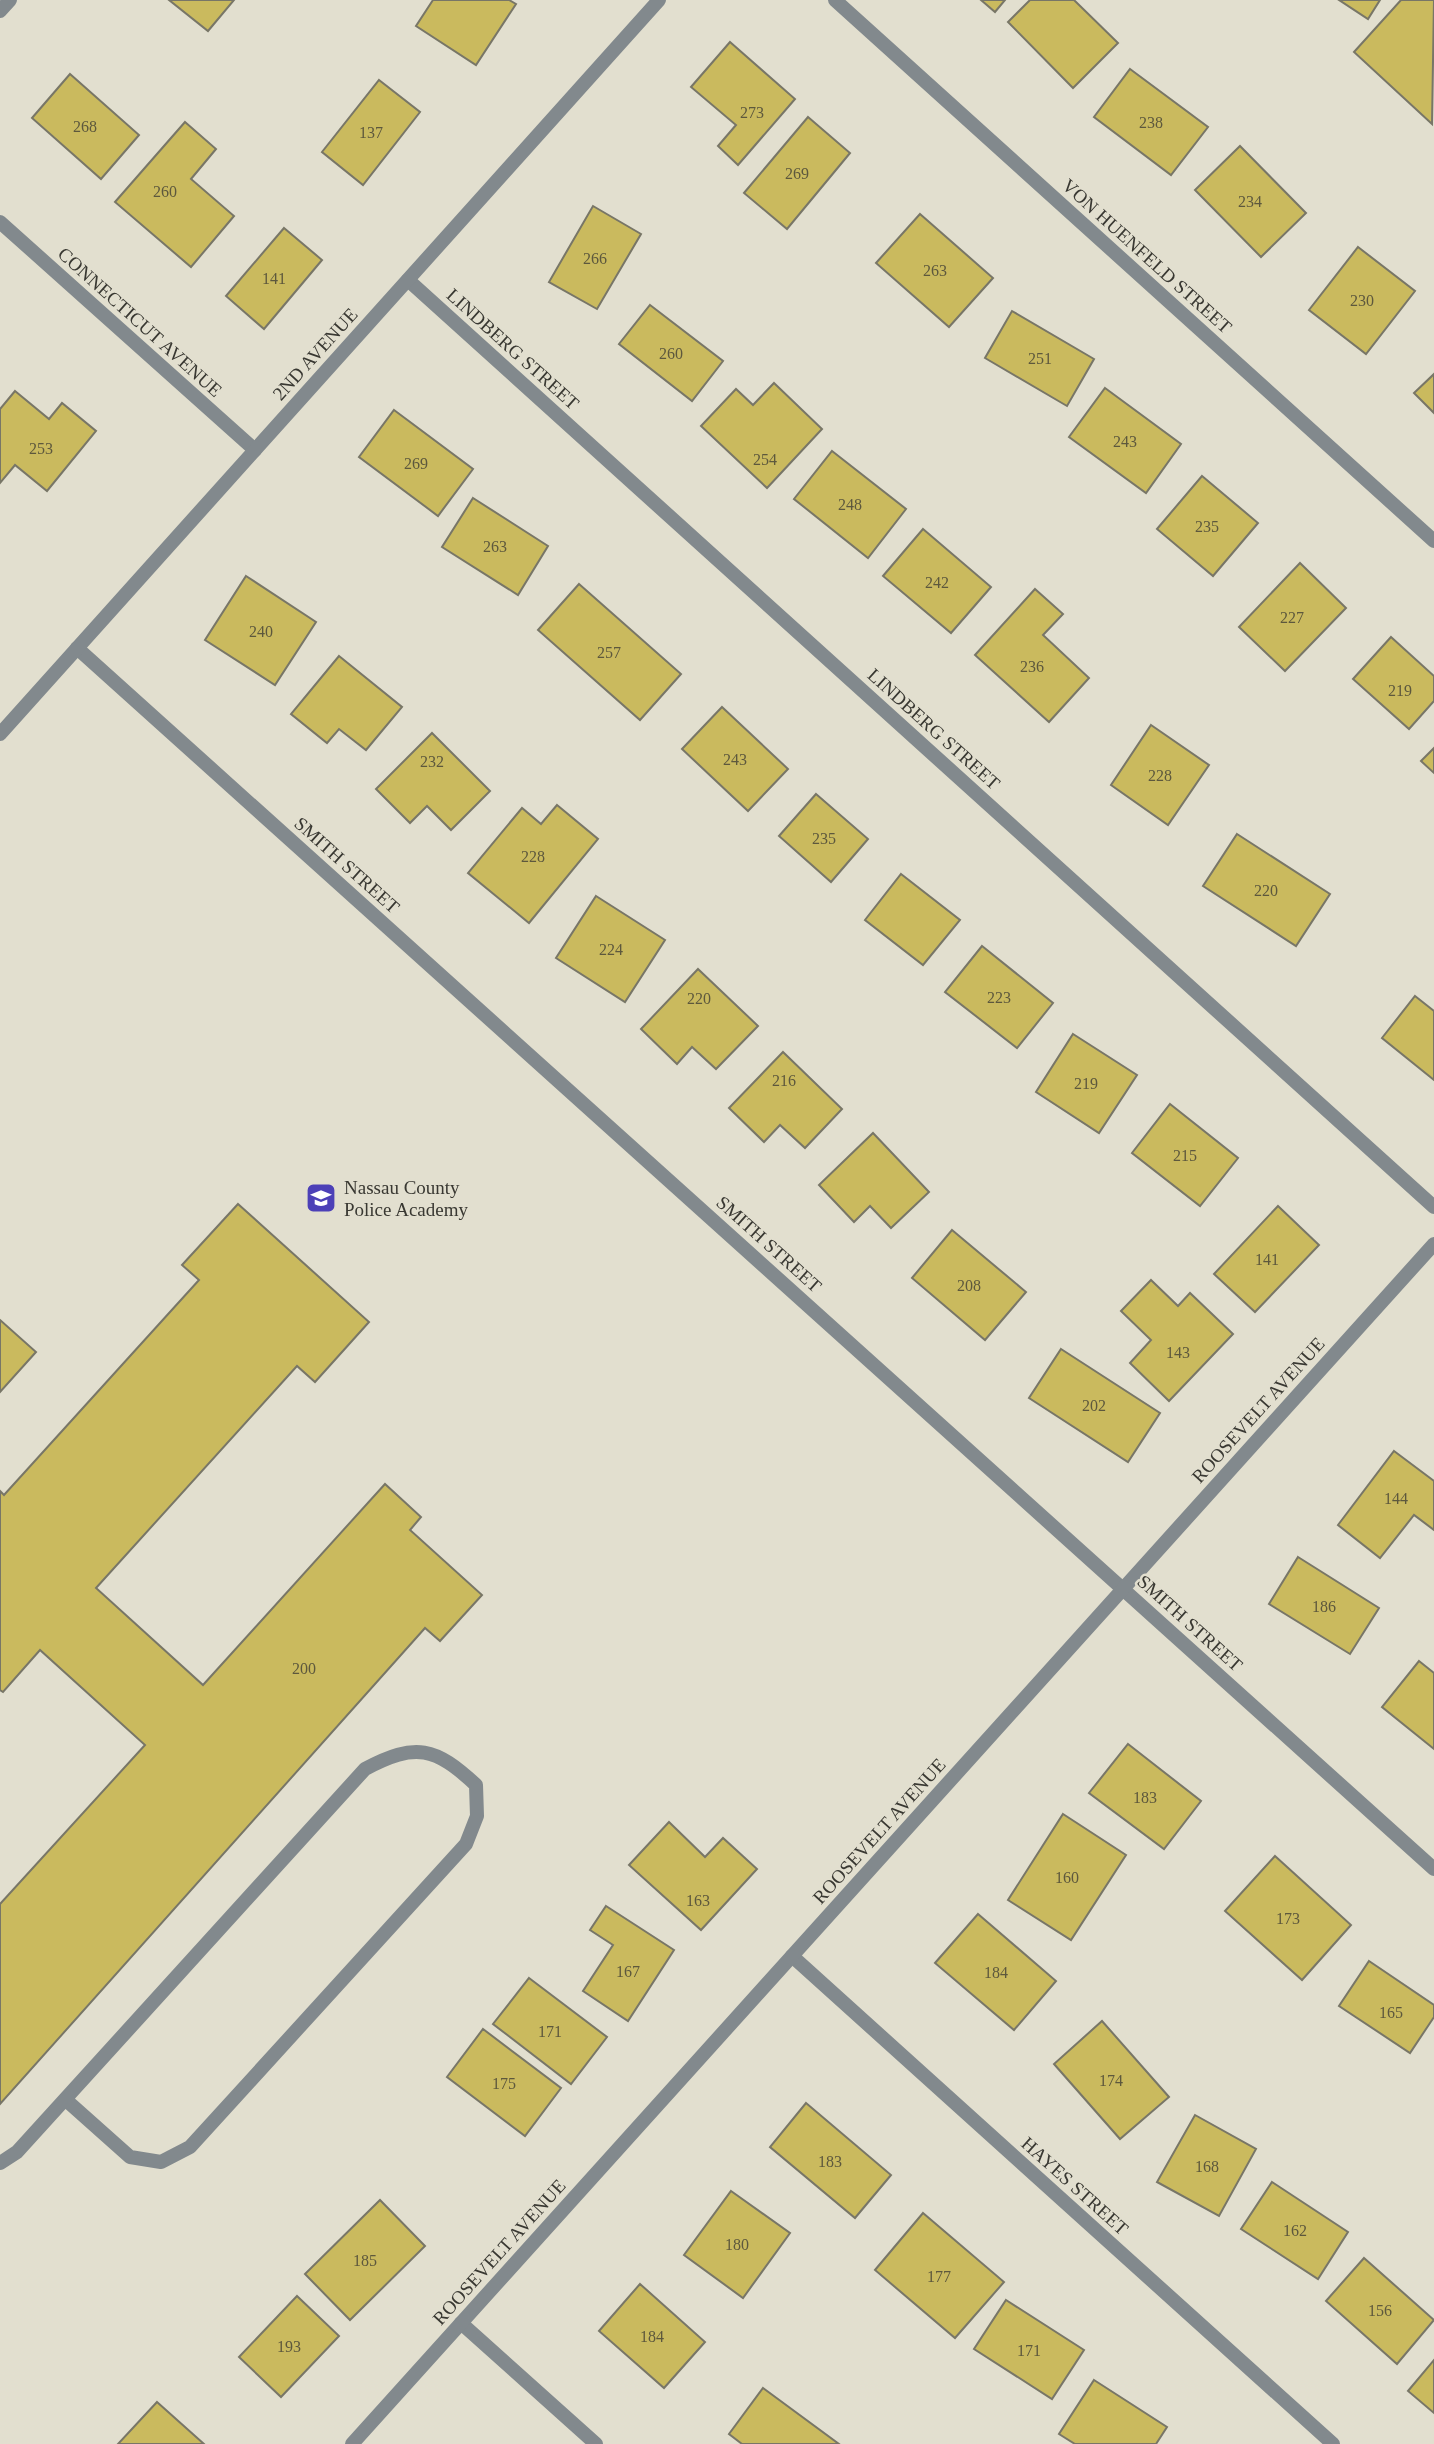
<svg xmlns="http://www.w3.org/2000/svg" width="1434" height="2444" viewBox="0 0 1434 2444" font-family="'Times New Roman',serif">
  <style>
    .building { fill: #caba5e; stroke: #787667; stroke-width: 2 }
    .lines { fill: none; stroke-linecap: round; stroke-linejoin: round }
    .service { stroke: #82898d; stroke-width: 14 }
    .minor { stroke: #82898d; stroke-width: 14 }
    .labels { text-anchor: middle; dominant-baseline: central; stroke-width: 5; stroke-linejoin: round; paint-order: stroke }
    .number-label { font-size: 16px; fill: #5d583d }
    .street-label { font-size: 19px; fill: #393832; stroke: #e2dfcf }
    .poi-label { font-size: 19px; fill: #393832; stroke: #e2dfcf; text-anchor: start }
  </style>
  <rect width="100%" height="100%" fill="#e2dfcf"/>
  <g class="building">
    <path d="M169 0H234L208 31Z"/>
    <path d="M433 0H509L516 4 476 65 416 26Z"/>
    <path d="M981 0H1005L995 12Z"/>
    <path d="M1030 0H1074L1118 43 1073 88 1008 22Z"/>
    <path d="M1339 0H1380L1368 19Z"/>
    <path d="M1401 0H1434L1432 124 1354 52Z"/>
    <path d="M730 42 795 99 738 165 718 146 736 125 691 87Z"/>
    <path d="M1130 69 1208 127 1171 175 1094 117Z"/>
    <path d="M70 74 139 135 101 179 32 118Z"/>
    <path d="M379 80 420 112 363 185 322 152Z"/>
    <path d="M808 117 850 153 787 229 744 193Z"/>
    <path d="M185 122 216 149 191 179 234 216 191 267 115 202Z"/>
    <path d="M1240 146 1306 213 1261 257 1195 190Z"/>
    <path d="M593 206 641 234 597 309 549 282Z"/>
    <path d="M920 214 993 278 949 327 876 263Z"/>
    <path d="M284 228 322 260 264 329 226 296Z"/>
    <path d="M1358 247 1415 291 1366 354 1309 310Z"/>
    <path d="M650 305 723 361 692 401 619 344Z"/>
    <path d="M1012 311 1094 359 1067 406 985 358Z"/>
    <path d="M1434 374V413L1414 393Z"/>
    <path d="M774 383 822 429 767 488 701 426 736 389 753 405Z"/>
    <path d="M1105 388 1181 444 1146 493 1069 437Z"/>
    <path d="M15 391 49 419 62 403 96 431 47 491 15 465 0 483V409Z"/>
    <path d="M394 410 473 469 438 516 359 457Z"/>
    <path d="M832 451 906 509 868 558 794 499Z"/>
    <path d="M1202 476 1258 523 1213 576 1157 529Z"/>
    <path d="M473 498 548 546 518 595 442 547Z"/>
    <path d="M923 529 991 587 951 633 883 576Z"/>
    <path d="M1300 563 1346 608 1285 671 1239 627Z"/>
    <path d="M246 576 316 622 275 685 205 640Z"/>
    <path d="M579 584 681 674 640 720 538 630Z"/>
    <path d="M1035 589 1063 614 1043 635 1089 678 1049 722 975 655Z"/>
    <path d="M1391 637 1434 676V701L1409 729 1353 679Z"/>
    <path d="M339 656 402 707 366 750 339 729 327 743 291 714Z"/>
    <path d="M722 707 788 769 748 811 682 749Z"/>
    <path d="M1151 725 1209 765 1168 825 1111 785Z"/>
    <path d="M432 733 490 791 451 830 427 806 410 823 376 789Z"/>
    <path d="M1434 748V773L1421 761Z"/>
    <path d="M816 794 868 839 831 882 779 836Z"/>
    <path d="M557 805 598 839 529 923 468 873 522 808 541 824Z"/>
    <path d="M1237 834 1330 894 1296 946 1203 886Z"/>
    <path d="M901 874 960 920 923 965 865 920Z"/>
    <path d="M596 896 665 940 625 1002 556 958Z"/>
    <path d="M982 946 1053 1003 1017 1048 945 992Z"/>
    <path d="M698 969 758 1026 716 1069 692 1047 677 1064 641 1029Z"/>
    <path d="M1415 996 1434 1011V1080L1382 1038Z"/>
    <path d="M1073 1034 1137 1075 1099 1133 1036 1092Z"/>
    <path d="M783 1052 842 1109 805 1148 780 1125 764 1142 729 1108Z"/>
    <path d="M1170 1104 1238 1158 1200 1206 1132 1153Z"/>
    <path d="M873 1133 929 1192 891 1228 870 1206 854 1222 819 1185Z"/>
    <path d="M238 1204 369 1322 315 1382 297 1366 96 1588 203 1685 385 1484 421 1517 410 1530 482 1595 440 1641 425 1628 0 2104V1904L145 1745 40 1650 3 1692 0 1690V1491L4 1495 199 1280 182 1265Z"/>
    <path d="M1278 1206 1319 1245 1255 1312 1214 1274Z"/>
    <path d="M952 1230 1026 1292 985 1340 912 1278Z"/>
    <path d="M1151 1280 1178 1306 1190 1293 1233 1334 1169 1401 1130 1363 1151 1340 1121 1311Z"/>
    <path d="M0 1320 36 1352 0 1392Z"/>
    <path d="M1061 1349 1160 1413 1128 1462 1029 1398Z"/>
    <path d="M1394 1451 1434 1481V1530L1414 1515 1380 1558 1338 1525Z"/>
    <path d="M1298 1557 1379 1608 1350 1654 1269 1604Z"/>
    <path d="M1419 1661 1434 1673V1749L1382 1707Z"/>
    <path d="M1128 1744 1201 1801 1164 1849 1089 1793Z"/>
    <path d="M1063 1814 1126 1855 1071 1940 1008 1900Z"/>
    <path d="M669 1822 705 1857 723 1838 757 1869 701 1930 629 1865Z"/>
    <path d="M1275 1856 1351 1925 1302 1980 1225 1911Z"/>
    <path d="M606 1906 674 1950 628 2021 583 1991 613 1945 590 1930Z"/>
    <path d="M978 1914 1056 1981 1014 2030 935 1963Z"/>
    <path d="M1369 1961 1434 2005V2017L1410 2053 1339 2006Z"/>
    <path d="M529 1978 607 2037 571 2084 493 2024Z"/>
    <path d="M1102 2021 1169 2097 1120 2139 1054 2064Z"/>
    <path d="M483 2029 561 2088 525 2136 447 2077Z"/>
    <path d="M806 2103 891 2175 855 2218 770 2147Z"/>
    <path d="M1195 2115 1256 2149 1219 2216 1157 2182Z"/>
    <path d="M1272 2182 1348 2232 1318 2279 1241 2229Z"/>
    <path d="M731 2191 790 2233 743 2298 684 2255Z"/>
    <path d="M380 2200 425 2246 350 2320 305 2274Z"/>
    <path d="M923 2213 1004 2282 955 2338 875 2270Z"/>
    <path d="M1364 2258 1434 2320 1397 2364 1326 2301Z"/>
    <path d="M640 2284 705 2342 664 2388 599 2331Z"/>
    <path d="M297 2296 339 2336 281 2397 239 2357Z"/>
    <path d="M1006 2300 1084 2350 1052 2399 974 2349Z"/>
    <path d="M1434 2360V2413L1408 2391Z"/>
    <path d="M1094 2380 1167 2427 1156 2444H1075L1059 2434Z"/>
    <path d="M763 2388 839 2444H742L729 2434Z"/>
    <path d="M157 2402 204 2444H118Z"/>
  </g>
  <g class="lines">
    <path class="service" d="M0 2163 17 2152 365 1769C416 1742 435 1747 476 1785L477 1816 466 1844 190 2147 161 2162 130 2157 66 2100"/>
    <g class="minor">
      <path d="M835 0 1434 541"/>
      <path d="M0 11 10 0"/>
      <path d="M0 222 255 450"/>
      <path d="M408 280 1434 1207"/>
      <path d="M77 648 1434 1869"/>
      <path d="M0 734 659 0"/>
      <path d="M792 1956 1333 2444"/>
      <path d="M461 2323 596 2444"/>
      <path d="M352 2444 1434 1244"/>
    </g>
  </g>
  <defs>
    <g id="school-square" transform="scale(1.575)"><rect x="-9" y="-9" width="18" height="18" rx="4" fill="#4c40b7" stroke="#e2dfcf"/><path d="M0-5L7-2L0 1L-7-2ZM-4 1L0 2.5L4 1V4Q0 6-4 4Z" fill="#fff"/></g>
  </defs>
  <g fill-rule="evenodd">
    <use href="#school-square" x="321" y="1198"/>
  </g>
  <g class="labels">
    <g class="number-label">
      <text x="752" y="112">273</text>
      <text x="1151" y="122">238</text>
      <text x="85" y="126">268</text>
      <text x="371" y="132">137</text>
      <text x="797" y="173">269</text>
      <text x="165" y="191">260</text>
      <text x="1250" y="201">234</text>
      <text x="595" y="258">266</text>
      <text x="935" y="270">263</text>
      <text x="274" y="278">141</text>
      <text x="1362" y="300">230</text>
      <text x="671" y="353">260</text>
      <text x="1040" y="358">251</text>
      <text x="1125" y="441">243</text>
      <text x="41" y="448">253</text>
      <text x="765" y="459">254</text>
      <text x="416" y="463">269</text>
      <text x="850" y="504">248</text>
      <text x="1207" y="526">235</text>
      <text x="495" y="546">263</text>
      <text x="937" y="582">242</text>
      <text x="1292" y="617">227</text>
      <text x="261" y="631">240</text>
      <text x="609" y="652">257</text>
      <text x="1032" y="666">236</text>
      <text x="1400" y="690">219</text>
      <text x="735" y="759">243</text>
      <text x="432" y="761">232</text>
      <text x="1160" y="775">228</text>
      <text x="824" y="838">235</text>
      <text x="533" y="856">228</text>
      <text x="1266" y="890">220</text>
      <text x="611" y="949">224</text>
      <text x="999" y="997">223</text>
      <text x="699" y="998">220</text>
      <text x="784" y="1080">216</text>
      <text x="1086" y="1083">219</text>
      <text x="1185" y="1155">215</text>
      <text x="1267" y="1259">141</text>
      <text x="969" y="1285">208</text>
      <text x="1178" y="1352">143</text>
      <text x="1094" y="1405">202</text>
      <text x="1396" y="1498">144</text>
      <text x="1324" y="1606">186</text>
      <text x="304" y="1668">200</text>
      <text x="1145" y="1797">183</text>
      <text x="1067" y="1877">160</text>
      <text x="698" y="1900">163</text>
      <text x="1288" y="1918">173</text>
      <text x="628" y="1971">167</text>
      <text x="996" y="1972">184</text>
      <text x="1391" y="2012">165</text>
      <text x="550" y="2031">171</text>
      <text x="1111" y="2080">174</text>
      <text x="504" y="2083">175</text>
      <text x="830" y="2161">183</text>
      <text x="1207" y="2166">168</text>
      <text x="1295" y="2230">162</text>
      <text x="737" y="2244">180</text>
      <text x="365" y="2260">185</text>
      <text x="939" y="2276">177</text>
      <text x="1380" y="2310">156</text>
      <text x="652" y="2336">184</text>
      <text x="289" y="2346">193</text>
      <text x="1029" y="2350">171</text>
    </g>
    <g class="street-label">
      <text transform="translate(1147 256) rotate(42)">VON HUENFELD STREET</text>
      <text transform="translate(140 322) rotate(42)">CONNECTICUT AVENUE</text>
      <text transform="translate(513 349) rotate(42)">LINDBERG STREET</text>
      <text transform="translate(315 354) rotate(-48)">2ND AVENUE</text>
      <text transform="translate(934 729) rotate(42)">LINDBERG STREET</text>
      <text transform="translate(347 865) rotate(42)">SMITH STREET</text>
      <text transform="translate(769 1244) rotate(42)">SMITH STREET</text>
      <text transform="translate(1258 1410) rotate(-48)">ROOSEVELT AVENUE</text>
      <text transform="translate(1190 1623) rotate(42)">SMITH STREET</text>
      <text transform="translate(879 1831) rotate(-48)">ROOSEVELT AVENUE</text>
      <text transform="translate(1075 2186) rotate(42)">HAYES STREET</text>
      <text transform="translate(499 2252) rotate(-48)">ROOSEVELT AVENUE</text>
    </g>
    <g class="poi-label">
      <text x="344" y="1187">Nassau County<tspan x="344" dy="22">Police Academy</tspan></text>
    </g>
  </g>
</svg>
